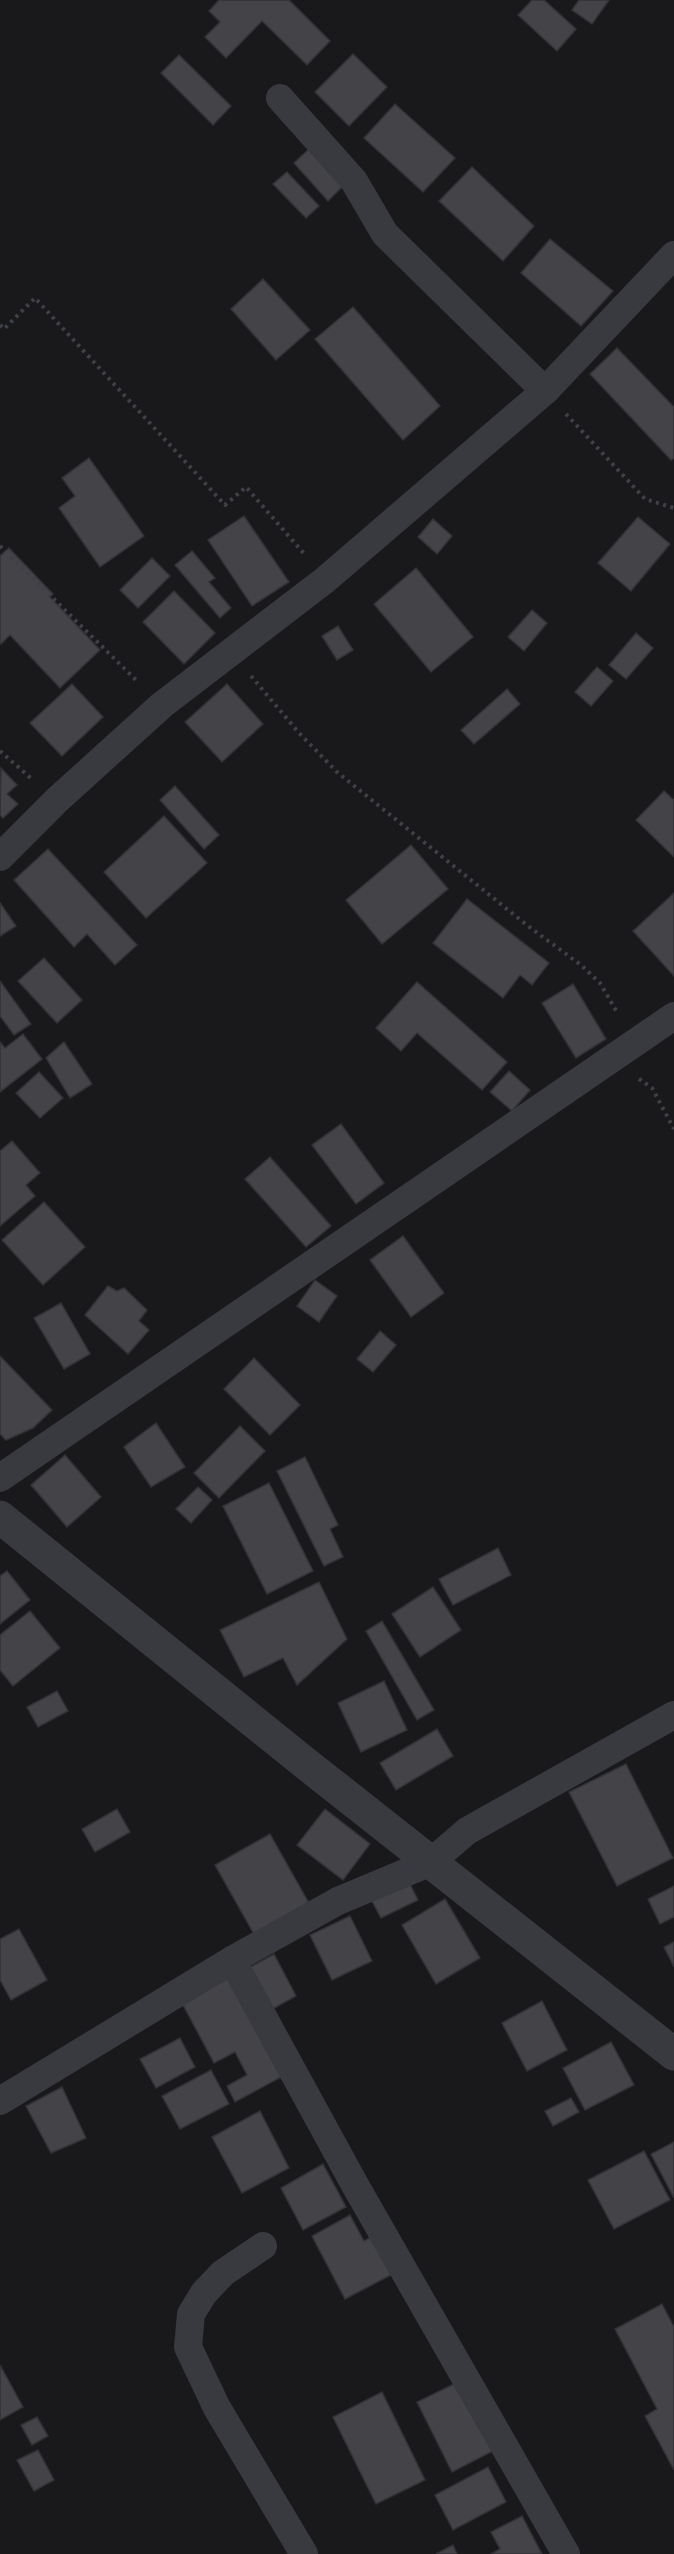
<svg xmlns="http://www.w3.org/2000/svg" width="674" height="2554" viewBox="0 0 674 2554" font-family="'Space Grotesk',sans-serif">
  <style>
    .building { fill: #434348; stroke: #323237; stroke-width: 1.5 }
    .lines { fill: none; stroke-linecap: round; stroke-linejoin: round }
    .path { stroke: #3f4148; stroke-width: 4; stroke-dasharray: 3 4.5; stroke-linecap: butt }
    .minor { stroke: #393a40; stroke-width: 28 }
    .tertiary { stroke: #393a40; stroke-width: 33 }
  </style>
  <rect width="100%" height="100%" fill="#19181b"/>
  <g class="building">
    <path d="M219 0H289L330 41 307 65 262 21 226 58 205 37 220 22 209 11Z"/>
    <path d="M532 0H544L576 29 557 51 518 15Z"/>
    <path d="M579 0H609L592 24 572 10Z"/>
    <path d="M353 54 387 87 349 126 315 92Z"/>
    <path d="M179 55 231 106 213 125 161 73Z"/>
    <path d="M395 104 455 158 423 192 364 138Z"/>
    <path d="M310 148 344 185 328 201 294 163Z"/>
    <path d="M472 167 534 226 503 261 439 201Z"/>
    <path d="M287 172 319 206 306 218 273 184Z"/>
    <path d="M550 239 613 291 581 326 521 273Z"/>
    <path d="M263 279 310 330 276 360 231 309Z"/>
    <path d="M353 307 440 406 403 440 315 339Z"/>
    <path d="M617 348 674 407V458L671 460 590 374Z"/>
    <path d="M89 458 144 536 100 567 59 508 75 496 62 478Z"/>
    <path d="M244 516 289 582 252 606 208 540Z"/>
    <path d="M638 517 670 544 631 591 598 563Z"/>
    <path d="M433 519 452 536 437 554 418 537Z"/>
    <path d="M9 548 53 594 50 597 100 650 60 688 10 635 1 644 0 643V556Z"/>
    <path d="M192 551 215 578 209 582 231 608 220 618 175 565Z"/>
    <path d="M152 558 170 576 138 608 120 590Z"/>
    <path d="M416 568 473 637 431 672 374 604Z"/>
    <path d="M174 591 215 633 184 664 143 622Z"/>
    <path d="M532 610 547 623 524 651 508 637Z"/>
    <path d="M338 626 353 650 337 660 322 636Z"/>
    <path d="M636 633 653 648 626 679 609 665Z"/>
    <path d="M597 667 613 681 591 706 575 692Z"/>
    <path d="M72 684 103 717 62 756 30 723Z"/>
    <path d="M227 684 263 724 222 762 185 722Z"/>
    <path d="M507 689 520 704 474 744 461 730Z"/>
    <path d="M1 768 17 785 7 794 18 804 3 818 0 815Z"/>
    <path d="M175 786 219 835 204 849 160 800Z"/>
    <path d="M664 791 674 800V857L636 820Z"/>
    <path d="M164 816 207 863 146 918 104 872Z"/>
    <path d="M411 845 448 889 382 944 346 900Z"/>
    <path d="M48 849 137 945 115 965 87 934 74 947 14 880Z"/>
    <path d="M674 893V976L633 931Z"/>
    <path d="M467 899 549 963 532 985 520 975 503 998 433 943Z"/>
    <path d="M0 903 16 926 0 936Z"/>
    <path d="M44 958 82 1000 57 1023 18 981Z"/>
    <path d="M0 981 31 1024 14 1035 0 1016Z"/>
    <path d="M417 982 507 1062 482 1090 417 1033 401 1051 376 1028Z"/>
    <path d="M573 984 606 1039 576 1058 542 1003Z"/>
    <path d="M23 1034 42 1059 0 1092V1042L5 1048Z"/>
    <path d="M64 1042 92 1084 70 1098 46 1058Z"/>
    <path d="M509 1071 530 1090 512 1111 490 1092Z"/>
    <path d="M39 1072 63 1098 40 1118 16 1093Z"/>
    <path d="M341 1124 384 1183 356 1204 312 1145Z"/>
    <path d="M12 1141 40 1173 26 1185 35 1196 0 1226V1151Z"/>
    <path d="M270 1157 331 1226 306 1247 245 1179Z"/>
    <path d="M44 1202 85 1247 43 1285 2 1240Z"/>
    <path d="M403 1236 444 1293 411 1317 370 1260Z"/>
    <path d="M315 1280 337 1296 319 1322 297 1306Z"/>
    <path d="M108 1286 117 1291 124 1288 147 1310 139 1321 149 1330 128 1354 85 1315Z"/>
    <path d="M61 1303 90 1354 64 1369 34 1318Z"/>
    <path d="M380 1331 396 1345 373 1372 357 1359Z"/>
    <path d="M0 1356 52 1410 33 1428 6 1440 0 1434Z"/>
    <path d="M254 1358 300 1405 270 1435 224 1389Z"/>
    <path d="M156 1423 185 1467 151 1487 124 1447Z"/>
    <path d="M240 1426 265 1451 219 1498 194 1473Z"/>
    <path d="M65 1455 101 1497 67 1527 31 1485Z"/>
    <path d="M305 1457 338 1525 330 1529 343 1557 324 1566 277 1471Z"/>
    <path d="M269 1483 313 1571 267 1594 223 1506Z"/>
    <path d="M198 1487 212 1500 191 1523 176 1509Z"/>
    <path d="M498 1548 511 1575 453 1605 439 1579Z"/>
    <path d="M7 1571 30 1600 0 1624V1576Z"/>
    <path d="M319 1582 347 1639 297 1685 283 1658 244 1677 220 1630Z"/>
    <path d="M433 1587 461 1630 420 1657 392 1614Z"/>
    <path d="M30 1611 60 1648 13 1686 0 1670V1635Z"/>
    <path d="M382 1621 434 1710 417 1720 366 1631Z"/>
    <path d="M384 1681 407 1730 361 1752 338 1703Z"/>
    <path d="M57 1691 68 1711 38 1727 27 1707Z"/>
    <path d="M437 1729 453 1756 396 1790 380 1763Z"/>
    <path d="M626 1764 673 1858 617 1886 569 1792Z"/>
    <path d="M117 1809 130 1832 95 1852 82 1829Z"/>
    <path d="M325 1809 370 1844 343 1880 297 1845Z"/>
    <path d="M270 1834 310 1905 255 1936 215 1865Z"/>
    <path d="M408 1880 418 1900 381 1918 371 1899Z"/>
    <path d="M674 1886V1917L660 1924 648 1899Z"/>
    <path d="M445 1899 480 1958 436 1984 402 1925Z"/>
    <path d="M350 1916 372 1961 332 1980 310 1935Z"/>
    <path d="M19 1929 47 1980 11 2000 0 1980V1939Z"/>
    <path d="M674 1942V1967L664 1947Z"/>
    <path d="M274 1954 296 1996 269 2011 247 1969Z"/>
    <path d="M232 1976 285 2075 235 2102 227 2086 247 2075 235 2052 214 2063 182 2003Z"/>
    <path d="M542 2001 567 2050 527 2071 502 2023Z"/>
    <path d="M180 2038 195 2067 156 2088 140 2059Z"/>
    <path d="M611 2042 634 2085 585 2110 563 2068Z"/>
    <path d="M211 2070 229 2104 180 2129 162 2096Z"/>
    <path d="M62 2087 86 2138 51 2153 26 2106Z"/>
    <path d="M571 2098 579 2112 553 2126 545 2111Z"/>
    <path d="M260 2111 289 2168 242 2193 212 2137Z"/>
    <path d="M674 2142V2198L651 2154Z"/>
    <path d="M644 2151 670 2200 614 2229 588 2180Z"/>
    <path d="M323 2164 346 2207 303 2230 281 2188Z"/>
    <path d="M350 2215 364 2241 371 2237 391 2275 345 2299 312 2236Z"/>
    <path d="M662 2304 674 2327V2470L645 2416 657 2409 615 2329Z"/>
    <path d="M0 2365 23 2407 0 2420Z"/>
    <path d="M458 2382 493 2451 452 2472 417 2402Z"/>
    <path d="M382 2392 425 2480 376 2504 333 2417Z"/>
    <path d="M37 2417 48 2436 32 2445 21 2425Z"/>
    <path d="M38 2450 54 2480 34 2491 17 2460Z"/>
    <path d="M488 2467 506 2502 453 2530 435 2495Z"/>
    <path d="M522 2516 542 2554H491L500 2549 491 2532Z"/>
    <path d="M453 2545 457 2554H436Z"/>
  </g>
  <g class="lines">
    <g class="path">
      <path d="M0 325 4 329 35 298 225 505 246 487 306 556"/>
      <path d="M566 414 645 499 674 508"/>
      <path d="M0 546 138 682"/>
      <path d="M251 676 299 733 337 772 528 926 581 965 600 983 618 1014"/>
      <path d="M0 751 33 780"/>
      <path d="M639 1079 652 1088 674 1129"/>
    </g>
    <g class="minor">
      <path d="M280 98 354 181 385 234 545 391"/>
      <path d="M0 857 57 800 162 705 325 580 545 391 674 255"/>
      <path d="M0 1478 674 1016"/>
      <path d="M232 1960 355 2185 566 2554"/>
      <path d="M0 2101 232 1960 338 1901 431 1862 467 1831 674 1715"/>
      <path d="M263 2246 223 2273 204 2293 191 2314 188 2347 217 2408 304 2554"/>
    </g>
    <path class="tertiary" d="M0 1517 305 1763 674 2054"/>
  </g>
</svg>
